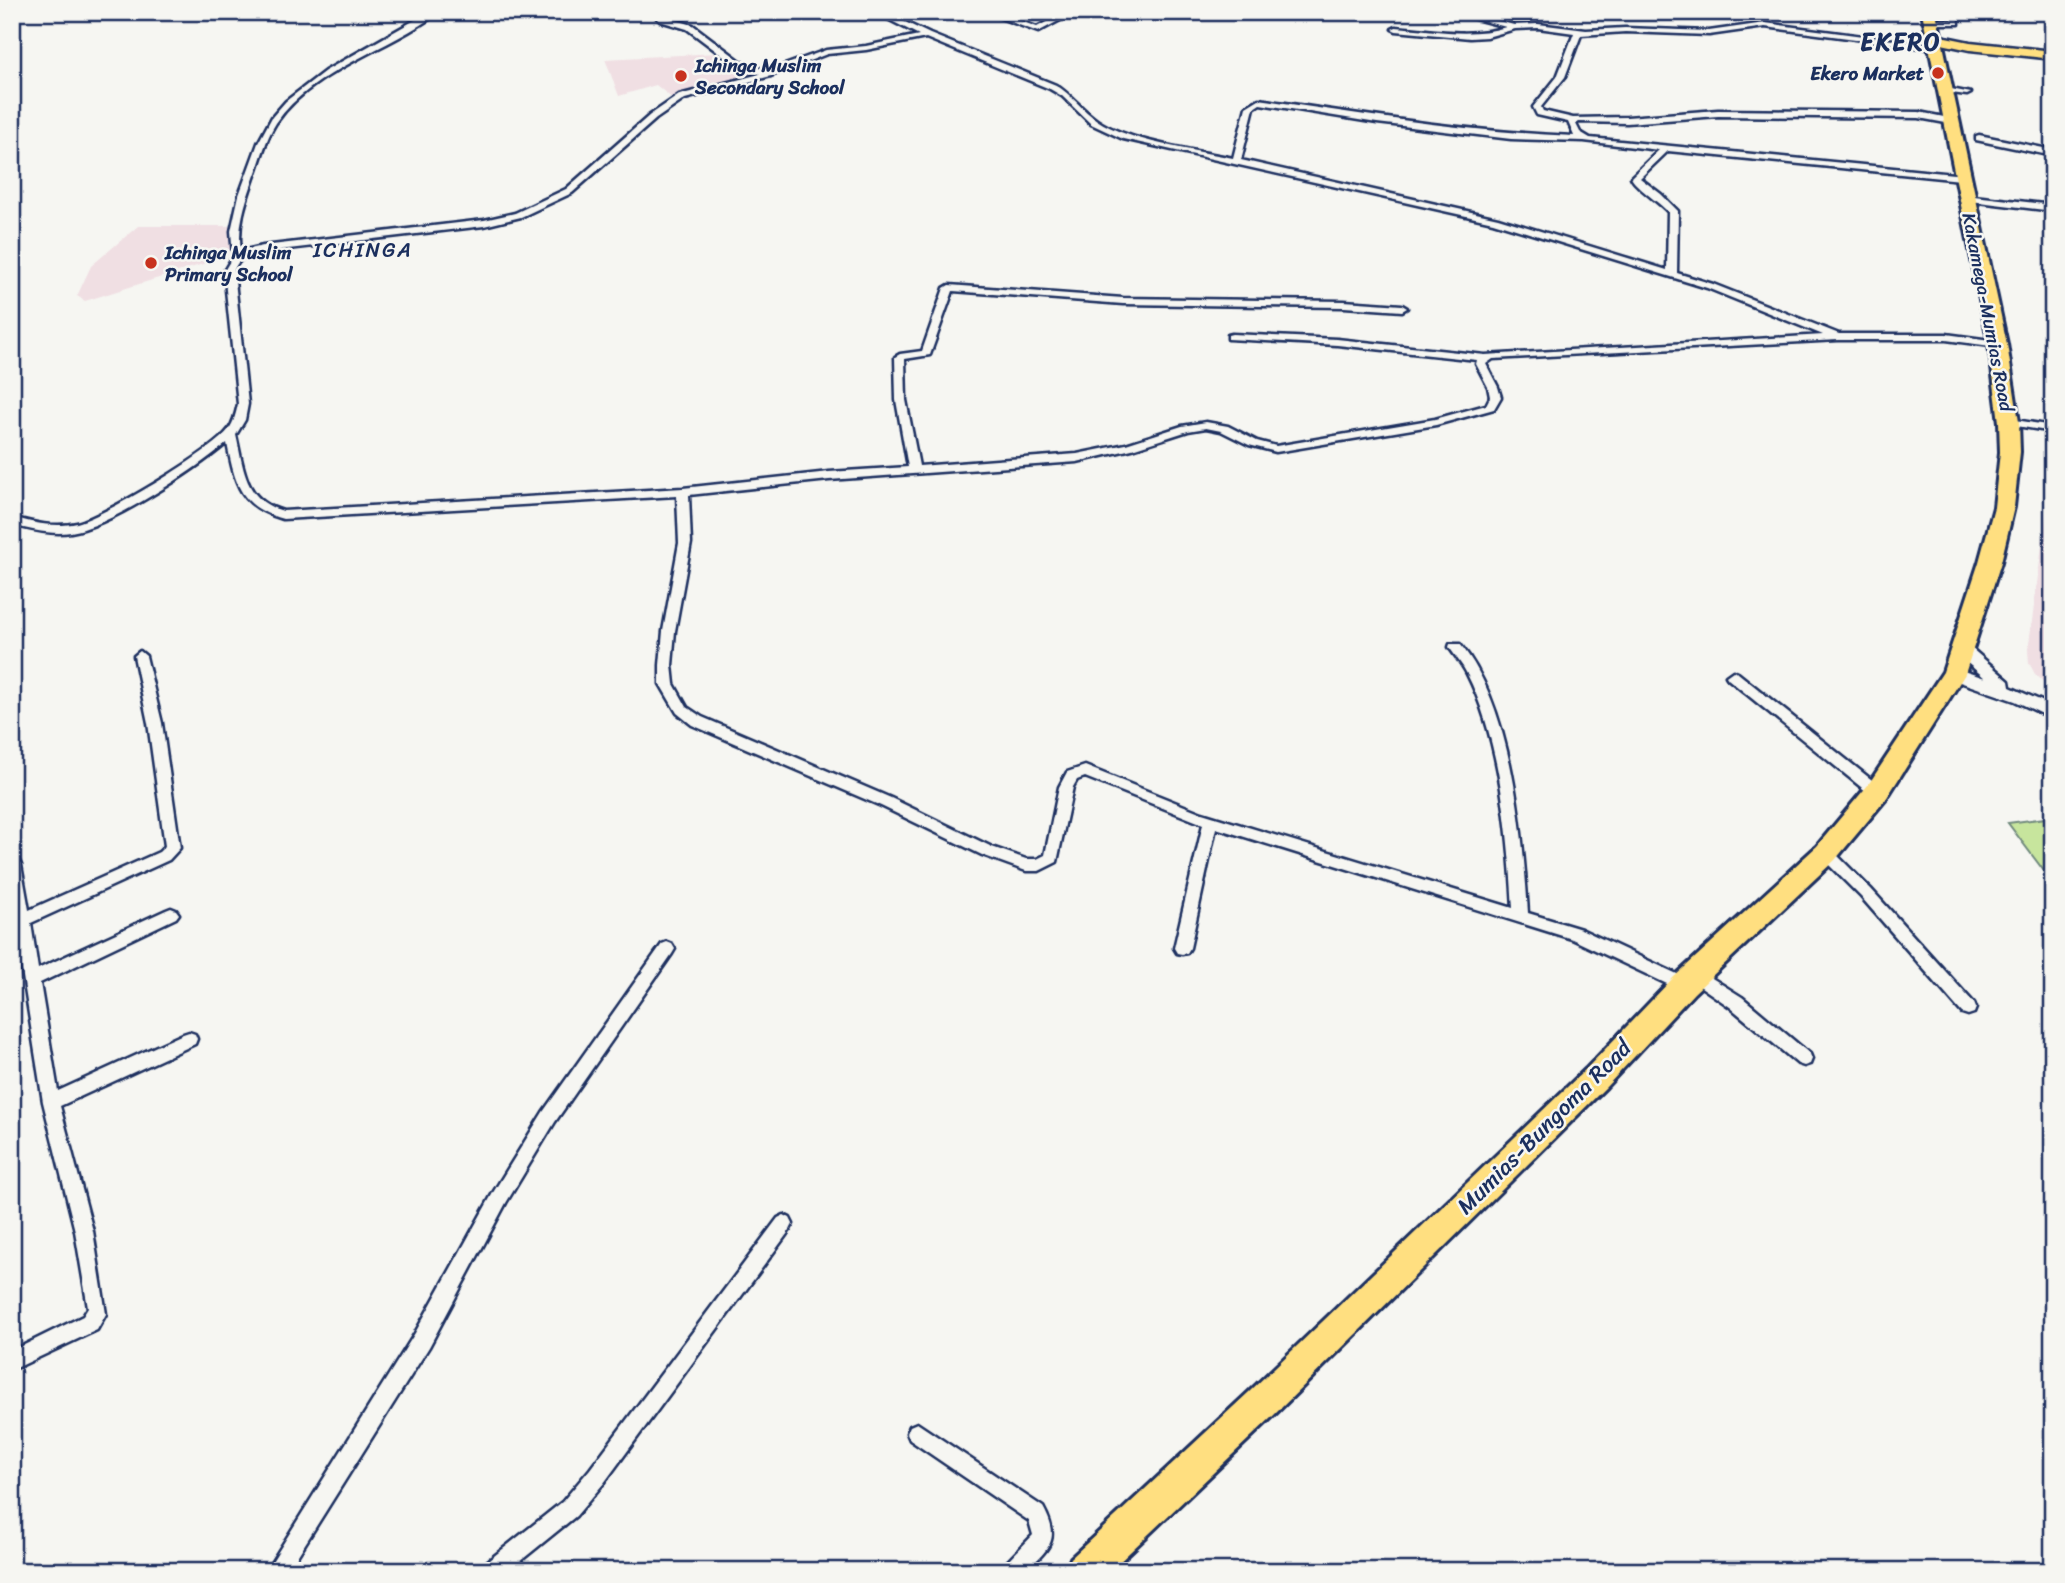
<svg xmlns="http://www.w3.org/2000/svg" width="2065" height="1583" viewBox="0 0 2065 1583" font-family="Sriracha,sans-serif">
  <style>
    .built { fill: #f0dfe3 }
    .green { fill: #c7e59d; stroke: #718a7e; stroke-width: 2 }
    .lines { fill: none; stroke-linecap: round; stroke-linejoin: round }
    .stream { stroke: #558da7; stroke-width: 2.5 }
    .minor-casing { stroke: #1b2f5e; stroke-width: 5 }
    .tertiary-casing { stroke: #1b2f5e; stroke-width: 5 }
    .primary-casing { stroke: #1b2f5e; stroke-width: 5 }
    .trunk-casing { stroke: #1b2f5e; stroke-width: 6 }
    .minor { fill: #f6f6f2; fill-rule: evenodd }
    .tertiary { fill: #f6f6f2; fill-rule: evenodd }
    .primary { fill: #ffdf80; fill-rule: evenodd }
    .trunk { fill: #ffdf80; fill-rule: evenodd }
    .poi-dot { fill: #c8321e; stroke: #f6f6f2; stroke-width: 2.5 }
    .labels { text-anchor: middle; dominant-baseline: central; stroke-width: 5; stroke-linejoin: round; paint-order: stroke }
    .far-poi-label { font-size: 19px; font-weight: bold; fill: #1b2f5e; stroke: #f6f6f2; text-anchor: start }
    .far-street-label { font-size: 19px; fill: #1b2f5e; stroke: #f6f6f2 }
    .far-quarter-label { font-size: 21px; letter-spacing: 2px; fill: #1b2f5e; stroke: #f6f6f2 }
    .street-label { font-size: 23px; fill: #1b2f5e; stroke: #f6f6f2 }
    .far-district-label { font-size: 24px; font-weight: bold; letter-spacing: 2px; fill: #1b2f5e; stroke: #f6f6f2 }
  </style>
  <rect width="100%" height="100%" fill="#f6f6f2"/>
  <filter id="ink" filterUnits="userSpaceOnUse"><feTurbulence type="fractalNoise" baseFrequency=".0143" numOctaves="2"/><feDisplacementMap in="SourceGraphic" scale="14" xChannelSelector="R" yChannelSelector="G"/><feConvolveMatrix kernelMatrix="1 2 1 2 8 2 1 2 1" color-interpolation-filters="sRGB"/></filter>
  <g filter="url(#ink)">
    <g class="built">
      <path d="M718 53 731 64 755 74 699 88 673 99 656 85 619 96 605 59Z"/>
      <path d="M138 226H232L230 250 227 256 216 260 85 301 77 296 91 266Z"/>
      <path d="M2053 463V690L2035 674 2029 663 2028 651Z"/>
    </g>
    <path class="green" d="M2053 817V883L2008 823Z"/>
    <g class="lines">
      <path class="stream" d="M12 18 24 12"/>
      <g class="minor-casing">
        <g id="minor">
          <path d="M429 12H439C390 50 313 69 276 123 265 140 261 160 254 178 246 201 237 226 241 251L263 246 484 220 515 213 566 189 650 115 679 95 760 74 736 66 687 29 660 21 651 12H660L666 17 693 25 742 62 768 71 826 50 866 46 919 35 874 12H884L930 34 1056 85C1072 95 1082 110 1097 120 1129 142 1194 150 1233 158L1246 107 1259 99C1364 115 1468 132 1574 136L1568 122 1537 115 1533 107 1557 77 1574 33 1538 28 1515 29 1487 37 1470 38 1396 31 1392 29 1396 27C1433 30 1470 38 1506 27L1449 12H1463L1514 25 1538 24 1586 30 1625 28 1709 31 1765 23 1939 46 1943 48 1939 50 1765 27 1709 35 1625 32 1581 35 1565 77 1541 107 1543 111 1573 118 1627 117 1718 110 1919 112 1954 119V123L1951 124 1919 118 1718 116 1627 123 1579 122 1576 124 1580 132 1590 138 1964 175V179L1961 180 1668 151 1640 178 1661 194 1678 211 1677 273 1713 284 1839 334H1946L1998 341 2003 344 1998 347 1946 340H1838L1493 359 1486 364 1498 387 1501 397 1494 409 1436 425 1276 452 1249 445 1221 431 1206 428 1188 431 1132 449 1077 462 829 480 689 495 691 543 675 631 672 665 674 684 687 707 702 717 891 798 992 847 1026 859H1037L1045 855 1059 787 1067 772 1085 766 1202 813 1513 908C1509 836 1500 739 1467 674 1462 664 1455 656 1449 647L1450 644H1460C1512 706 1523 833 1528 913L1581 929 1690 980 1692 985 1690 990 1684 992 1572 939 1216 828 1190 948 1187 953 1182 954 1177 953 1174 948 1203 824 1085 777 1077 780 1073 787 1057 862 1039 871H1026L982 855 881 806 692 725 677 713 660 684V665L663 631 679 543 677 496 283 519C240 507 235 484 227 443 195 470 111 526 71 532 51 535 32 530 12 525V517C33 523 55 528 77 523 105 516 212 452 229 429 234 422 236 413 238 404L224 271 233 256 231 231 239 195 258 143 272 117 286 101 325 71ZM926 38 1050 89 1062 96 1091 124 1123 139 1493 222 1707 288 1823 335 1485 355 1337 339 1232 334 1228 335V339L1337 345 1477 360 1476 364 1488 387 1490 397 1486 405 1435 419 1276 446 1257 441 1228 426 1206 422 1182 426 1126 444 1077 454 919 466 906 400 905 359 930 355 953 291 1123 304 1344 307 1402 311 1407 308 1402 305 1344 301 1123 298 949 285 944 288 922 351 900 354 895 357 896 400 908 467 829 472 683 488 283 511C244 500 244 469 236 435L245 420 248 404 234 271C238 257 249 254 263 252L484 226 521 217 572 193 656 119 685 99 771 76 827 54 866 50ZM1260 104 1377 123 1511 139 1584 141 1659 150 1631 177C1634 186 1659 202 1668 212L1667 270 1498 218 1241 160 1254 108Z"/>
          <path d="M984 12H996L1037 27 1065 12H1075L1038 32Z"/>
          <path d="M1950 12H1958L1959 24H1932L1928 22 1932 20H1952Z"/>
          <path d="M1946 88 1971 93 1967 95 1943 92V88Z"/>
          <path d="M1979 135 2053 150V156L1976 140V136Z"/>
          <path d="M1965 195 2053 205V211L1962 200 1960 198Z"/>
          <path d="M2009 419 2053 426V432L2005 424 2004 422Z"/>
          <path d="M140 651 146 656 162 723 180 848 169 860 31 923 38 969 166 910 171 908 176 910 179 914 176 918 40 983 58 1091 183 1034 189 1032 195 1034 197 1039 195 1044 60 1106 93 1231 106 1314 97 1330 12 1370V1351L83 1316 88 1308 75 1231 43 1102 14 920 12 860 19 861 21 865 29 910 159 852 165 846 148 723 134 656Z"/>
          <path d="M1733 671 1738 673 1882 788 1884 792 1882 796H1872L1728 679 1726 676Z"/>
          <path d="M1826 847 1831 849 1871 889 1974 1003 1976 1008 1974 1013 1968 1015 1962 1013 1861 897 1821 857 1819 853 1821 849Z"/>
          <path d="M667 942 672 944 675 949 672 954 555 1122 506 1203 429 1347 288 1571H266L415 1333 494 1191 543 1112 662 944Z"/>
          <path d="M1696 968 1742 997 1810 1054 1812 1059 1810 1064 1804 1066 1798 1064 1730 1007 1691 980 1688 975 1691 970Z"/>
          <path d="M784 1215 790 1218 793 1224 790 1230 604 1483 576 1516 508 1571H481L484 1564 562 1502 590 1469 778 1218Z"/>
          <path d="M917 1423 1043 1507C1061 1540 1050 1547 1026 1571H1002L1005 1564 1033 1535 1029 1521 910 1440 907 1433 910 1426Z"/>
        </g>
      </g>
      <g class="tertiary-casing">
        <path id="tertiary" d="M1964 645 1970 647 2009 681 2010 687 2053 706V719L2015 701 1948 678 1946 674 1954 668 1985 678 1958 655 1956 651Z"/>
      </g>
      <g class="primary-casing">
        <path id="primary" d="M1936 35 1970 42 2053 51V59L1970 50 1932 42 1930 39Z"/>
      </g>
      <g class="trunk-casing">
        <path id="trunk" d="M1922 12H1936L2007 344 2019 422 2020 452 2014 507 2001 562 1965 674 1886 799 1835 860 1694 993 1606 1087 1272 1417 1110 1571H1066L1071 1558 1248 1393 1586 1069 1674 977 1817 846 1868 785 1943 672 1979 562 1994 507 2000 452 1999 422 1989 344Z"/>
      </g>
      <use href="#minor" class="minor"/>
      <use href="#tertiary" class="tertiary"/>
      <use href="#primary" class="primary"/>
      <use href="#trunk" class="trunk"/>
    </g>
  </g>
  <g class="poi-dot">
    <circle cx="1938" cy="73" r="7"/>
    <circle cx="681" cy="76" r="7"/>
    <circle cx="151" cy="263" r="7"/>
  </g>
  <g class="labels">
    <g class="far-poi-label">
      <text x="695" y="65">Ichinga Muslim<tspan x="695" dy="22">Secondary School</tspan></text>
      <text x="1924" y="73" text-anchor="end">Ekero Market</text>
      <text x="165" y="252">Ichinga Muslim<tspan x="165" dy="22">Primary School</tspan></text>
    </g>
    <g class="far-street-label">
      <text transform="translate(1988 312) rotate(79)">Kakamega-Mumias Road</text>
    </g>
    <g class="far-quarter-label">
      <text x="363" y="250">ICHINGA</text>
    </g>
    <g class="street-label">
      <text transform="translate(1544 1127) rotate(-45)">Mumias-Bungoma Road</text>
    </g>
    <g class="far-district-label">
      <text x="1901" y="42">EKERO</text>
    </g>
  </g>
  <rect width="2065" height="1583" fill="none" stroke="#f6f6f2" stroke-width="42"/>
  <rect x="21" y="21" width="2023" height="1541" fill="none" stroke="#1b2f5e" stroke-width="2.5" filter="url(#ink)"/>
</svg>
